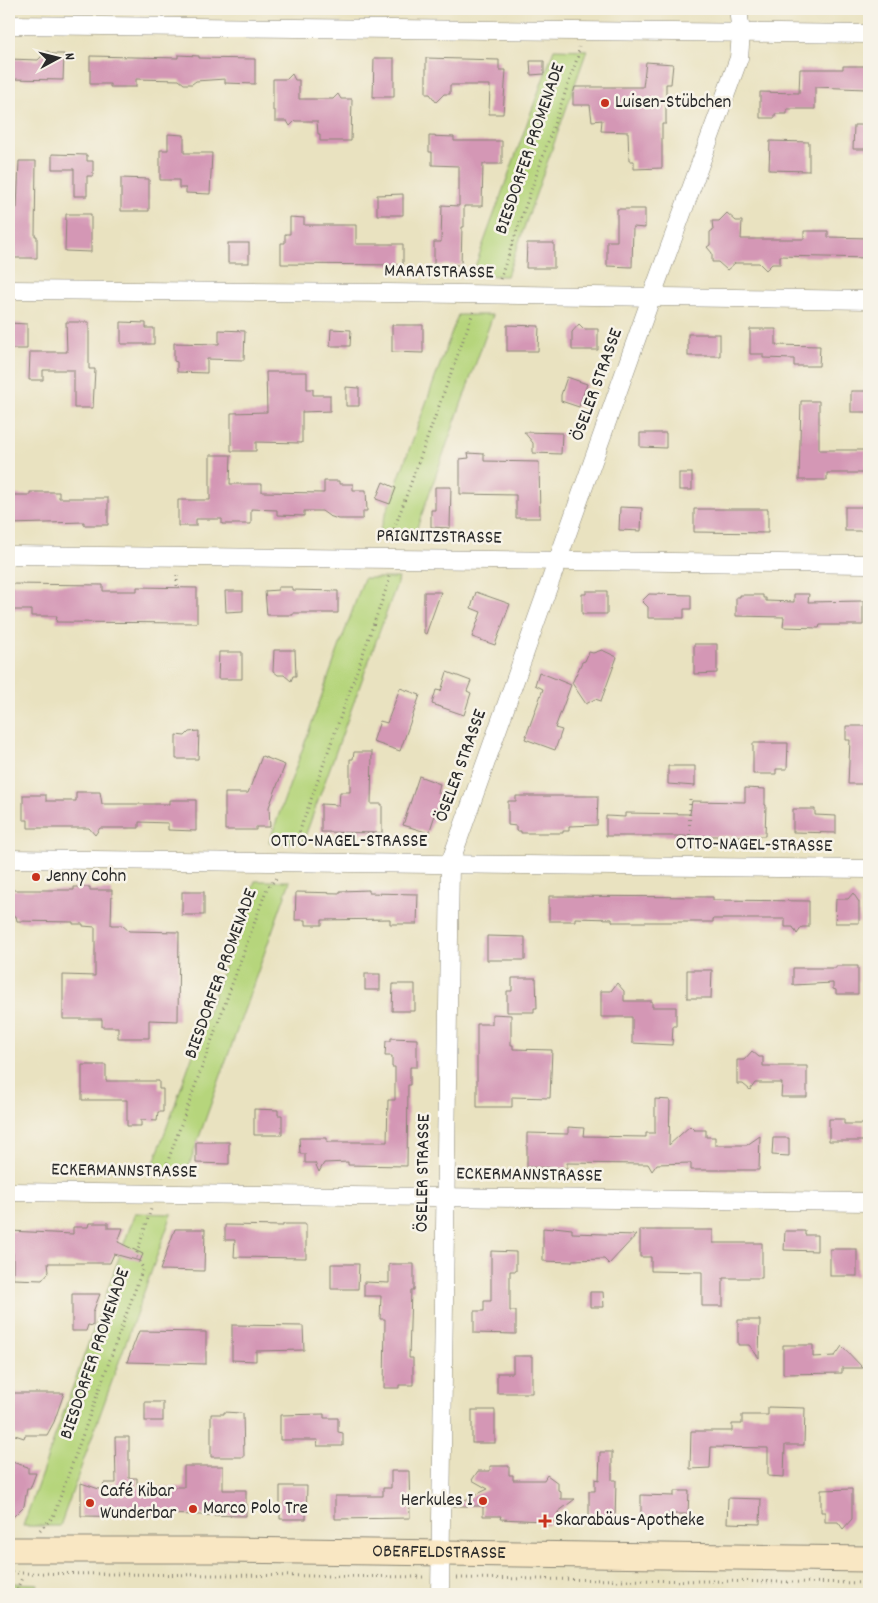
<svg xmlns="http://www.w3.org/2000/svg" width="878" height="1603" viewBox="0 0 878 1603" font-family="Dekko,sans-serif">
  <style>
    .green { fill: #b6d57c; stroke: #708054 }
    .building { fill: #d497b5 }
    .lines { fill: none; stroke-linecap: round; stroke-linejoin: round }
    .street-casing { stroke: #8a8676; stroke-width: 19 }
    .secondary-casing { stroke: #8a8676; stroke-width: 27 }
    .path { stroke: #8a8676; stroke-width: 3; stroke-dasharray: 1 4; stroke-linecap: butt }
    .street { stroke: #fff; stroke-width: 18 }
    .secondary { stroke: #f9e7c3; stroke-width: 25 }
    .poi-dot { fill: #c8321e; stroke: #f7f3e8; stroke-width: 2 }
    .labels { text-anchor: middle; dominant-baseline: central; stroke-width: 5; stroke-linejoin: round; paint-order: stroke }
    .poi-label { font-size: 19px; fill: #2b2b2b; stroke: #f7f3e8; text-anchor: start }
    .street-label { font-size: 19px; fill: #2b2b2b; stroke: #f7f3e8 }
  </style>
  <rect width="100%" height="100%" fill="#f7f3e8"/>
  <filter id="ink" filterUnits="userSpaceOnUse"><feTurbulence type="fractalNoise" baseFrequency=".02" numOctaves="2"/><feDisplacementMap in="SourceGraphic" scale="10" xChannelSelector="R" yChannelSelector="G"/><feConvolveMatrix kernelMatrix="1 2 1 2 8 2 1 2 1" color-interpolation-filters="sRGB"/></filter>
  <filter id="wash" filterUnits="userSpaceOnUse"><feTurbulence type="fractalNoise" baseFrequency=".0096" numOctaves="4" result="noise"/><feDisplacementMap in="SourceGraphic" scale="20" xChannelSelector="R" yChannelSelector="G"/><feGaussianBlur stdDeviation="1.12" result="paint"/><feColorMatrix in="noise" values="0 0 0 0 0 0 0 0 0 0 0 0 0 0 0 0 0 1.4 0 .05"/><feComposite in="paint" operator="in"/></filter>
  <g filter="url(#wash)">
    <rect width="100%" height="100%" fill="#e9e2c0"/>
    <g class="green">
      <path d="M554 49 587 50 507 276 472 275Z"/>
      <path d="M458 315H493L413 539 377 538Z"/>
      <path d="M364 578H399L303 842H269Z"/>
      <path d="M255 881H290L186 1174H150Z"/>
      <path d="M135 1213 172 1214 60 1526H23Z"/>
      <path d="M9 1583 38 1584 34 1594H9Z"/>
    </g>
    <g id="blocks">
      <g class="building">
        <path d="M47 51 53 54H64L63 80 9 79V59L38 60Z"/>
        <path d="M178 55 199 56V58L255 59V84L225 83V79L196 81 192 84H184L179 80 136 79V87H110V84H90V56L178 58Z"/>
        <path d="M374 58H394V97H373Z"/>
        <path d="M426 58 499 60V70H506L503 114H489L490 85H450V94H444L436 102 430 94H426Z"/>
        <path d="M530 61H544V74L531 75Z"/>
        <path d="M646 62 673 64 671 84H666V124H662V168L634 169V161H629L628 132 601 131 602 120 592 121 590 105H573V94L575 87H643Z"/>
        <path d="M843 66H866V89L815 87V109H787V114H775V118H760V92L799 93 800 69H843Z"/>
        <path d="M292 74 295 80H299V99H333L338 94 341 99H352L351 141H320V134H318L317 121H295L290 126 287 121H275V111H273V79H287Z"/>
        <path d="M854 125H869V149H853Z"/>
        <path d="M168 134 184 135V153H212L210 194 186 193V188H179V180H160V150H168Z"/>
        <path d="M429 136 454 137V141H502V164H483L482 206H464V227H462L461 265H434V242H441L442 205 459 206V166L432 165V152H429Z"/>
        <path d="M770 141 809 142V171L769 170Z"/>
        <path d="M52 154 87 155V161H93V176H87V196H74V169H52Z"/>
        <path d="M19 161H36L35 236H37V258H9V235H12L13 208H17Z"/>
        <path d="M121 178 149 179V211H121Z"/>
        <path d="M403 194V215H377V195Z"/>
        <path d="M617 209H645V228L633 227 632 267 607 266V241H617Z"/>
        <path d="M727 213 736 221H742L741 239H804V231H828V237L869 238V258L780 256V264H772L766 270 759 263H735L727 270 718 262H712V253L707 247 710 245V232L713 230 712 221H719Z"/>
        <path d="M66 214H91V252L65 251Z"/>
        <path d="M290 217 304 218V225H356V244H403V265L281 264V243H285V234H290Z"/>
        <rect x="228" y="243" width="21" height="20"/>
        <path d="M527 243H554V268H526Z"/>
        <path d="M66 322H89V369H95L93 408H74V370H43V380H29L30 352H67Z"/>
        <path d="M121 322 146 323V328H154V344H121Z"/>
        <path d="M9 323 27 324V349H9Z"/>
        <path d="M579 324 584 329H598V350H572V332Z"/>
        <path d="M392 325H423V353L392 352Z"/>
        <path d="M507 325 539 326 538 351H507Z"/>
        <path d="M331 329 351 330 350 346H330Z"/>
        <path d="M750 329H776V345L820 346 819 366H794V359L763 358V354H750Z"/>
        <path d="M219 330 245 331 244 360 207 359V373L177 372V362L174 361V343L219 344Z"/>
        <rect x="688" y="334" width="32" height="22"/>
        <path d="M266 372H307V389H313V395H330V411L302 412V443L256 442V451H231V413L267 412Z"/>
        <path d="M567 377 587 384 579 407 561 401V395Z"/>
        <path d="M346 387 359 388V406H346Z"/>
        <rect x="851" y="391" width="18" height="21"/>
        <path d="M801 401H819V450H866V473H827V480H799Z"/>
        <path d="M524 432 562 433 561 454 533 453V443Z"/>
        <path d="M640 433H666V448L640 447Z"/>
        <path d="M468 453 484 454V461L539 462 540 518H516V495L460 494V459L469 458Z"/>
        <path d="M210 455H231L230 484H262V492L324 493V481H339V484H353V490H366L367 511H363V519H338L329 516 322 511H304V516L277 515V510L251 509V524H222V519H196V526H178V500H210Z"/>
        <rect x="679" y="473" width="13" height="17"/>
        <path d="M383 482 396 488 390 504 376 499Z"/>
        <path d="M435 487H451L450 528 431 527V510H435Z"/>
        <path d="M30 492H59V498H108V525H84V522L9 524V498H11V495H30Z"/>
        <path d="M620 507 642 508 641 531 619 530Z"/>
        <rect x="845" y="507" width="21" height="24"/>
        <path d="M694 509H768V533L694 532Z"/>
        <path d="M9 584 103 585V591H137V587L197 588V623L56 622 57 616H31V610H9Z"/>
        <path d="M278 587H292V590L338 591V613H293V615H267L265 591 278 590Z"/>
        <path d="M225 591H243V611L226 612Z"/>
        <path d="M586 591H607V614H582V594H586Z"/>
        <path d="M424 592H441L426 634 424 633Z"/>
        <path d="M476 592 510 604 495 645 472 637 481 612 471 608Z"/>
        <path d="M649 594 691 595V609H684V618H648V607L642 601Z"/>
        <path d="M794 594H809L808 602 863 601V625H820L819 628 783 627 784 617 736 616V597H740V595H763V598H766V601L794 602Z"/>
        <path d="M694 644H717V673L694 674Z"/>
        <path d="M274 650H295L296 676H293L291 681 284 675H278L273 671Z"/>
        <path d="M602 650 617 657 601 701 595 699 586 704 572 683 582 662 585 661 589 652 593 653Z"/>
        <path d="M219 652H242V679H218Z"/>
        <path d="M447 672 471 681 467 691 471 693 464 715 432 704 436 690 441 691Z"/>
        <path d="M539 672 571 685 555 728 562 730 555 750 525 739 543 689 535 685Z"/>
        <path d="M400 688 420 695 400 751 373 742 380 721 387 723Z"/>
        <path d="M846 726H869V784H848L850 740H846Z"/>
        <path d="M199 731 198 759H176V735L185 736 189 732Z"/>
        <path d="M753 743H788L787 769H776V774H753Z"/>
        <path d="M354 752H372L371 804H382V833L321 832V804L339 805 340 792H350V759H353Z"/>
        <path d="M262 756 285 765 269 807 270 827H256V830H225V793H248Z"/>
        <path d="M668 766H695V786L668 784Z"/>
        <path d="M419 776 440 784 438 793 442 794 429 833 403 825Z"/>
        <path d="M745 788 765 789V805H766L765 836H606V816L625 817V813L690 814 692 801 745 802Z"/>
        <path d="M76 792H100L102 804H169V800H196V831L168 830V823L139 822V828H100L95 835 89 828H28V820H23V795H46V801H76Z"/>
        <path d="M516 796H598L597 825 569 826V831H563V833H521V831H516V826L508 825V801H516Z"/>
        <path d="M793 809H815V815L836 816V833L793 832Z"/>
        <path d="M74 887H90V890H112L111 925H122L129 931 179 932 178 1021 149 1020V1038H118V1027H102V1019H63V975L95 976V927L83 926V924H73V922L17 921 16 916H9V890H74Z"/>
        <path d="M369 890V893L418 894 417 924H390V919L322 920V925H306V920H295L296 892 340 893V891Z"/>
        <rect x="182" y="892" width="22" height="23"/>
        <path d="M853 893 859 902V923H835L836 899H848Z"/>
        <path d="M549 896 713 897V900L809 901V927H802L797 934 793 927H785V919H713V922H612V919L575 918V921H549Z"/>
        <path d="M487 936 525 937V960H487Z"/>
        <path d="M836 966H858V994H836V990L833 989V983L793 985V968H836Z"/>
        <path d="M687 970H712L711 998H687Z"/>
        <rect x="365" y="974" width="15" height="16"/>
        <path d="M512 978H536L537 1008H534V1012H507V991H512Z"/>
        <path d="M617 983 624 991V1001H652V1007H676V1026H673L672 1045 632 1043V1017H601V991H611Z"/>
        <path d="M393 984H415V1011H392Z"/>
        <path d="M492 1014 511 1015V1045H513V1049L552 1050 550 1098 512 1097V1107H477V1024H492Z"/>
        <path d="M391 1038 417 1039V1067H410V1085H408L407 1166 348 1165V1162L324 1163 319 1172 315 1163H305V1154H300L299 1138H327V1142H387L388 1100H395V1067H392V1056H385L386 1041H391Z"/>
        <path d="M752 1051 759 1057H763V1066H807V1097H781L782 1083H755L750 1090 743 1084H737V1060H744Z"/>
        <path d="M82 1065H106V1081H159V1089H163V1112H158L157 1121 141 1120V1126H127V1100H82Z"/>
        <path d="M655 1099 670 1100 669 1145 690 1126 694 1130H706V1137H715V1145H747L760 1136 759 1170H691V1163L657 1164 652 1171 648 1164H641L567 1163V1168L527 1167V1133L568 1134V1127L584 1128 583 1136 646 1137V1133H655Z"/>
        <path d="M254 1109 278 1110V1115H282V1135H254Z"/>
        <path d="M829 1119H844V1124H864V1141H829Z"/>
        <path d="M773 1138H789V1156L772 1155Z"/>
        <path d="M196 1142H229V1164L196 1163Z"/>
        <path d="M89 1223H108V1228H123L118 1242 143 1254 140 1261 114 1254 110 1263H48L49 1272 42 1280 13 1279V1253H9V1231L73 1234V1227H88Z"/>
        <path d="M283 1224H306V1258L234 1257 235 1240H225V1225L283 1226Z"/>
        <path d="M554 1227 572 1229V1233L636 1235 609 1264 604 1259 572 1260V1262L543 1261V1228L553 1229Z"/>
        <path d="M175 1229H205L204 1271 160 1270Z"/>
        <path d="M640 1230H713V1243H762V1278H723V1306H702V1272L651 1271V1257H640Z"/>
        <path d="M785 1231H805V1235H817V1251L784 1250Z"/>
        <rect x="830" y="1249" width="27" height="27"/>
        <path d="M491 1251 516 1252V1271H510V1311H516V1334L474 1333V1311H484V1301H491Z"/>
        <path d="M331 1264H359L358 1289H331Z"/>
        <path d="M389 1264H414V1290H411L409 1358H413V1385H399V1388H384L385 1319H380L381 1296H364V1282L389 1283Z"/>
        <path d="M590 1292H603L604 1307H590Z"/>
        <path d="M72 1294H100L93 1312V1326L88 1325 86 1331H72Z"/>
        <path d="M738 1320H760L759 1358 749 1345H738Z"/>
        <path d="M232 1325 303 1326 304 1350 256 1351V1361L232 1360Z"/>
        <path d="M139 1331 206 1332V1364L127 1362Z"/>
        <path d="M783 1345H813V1357L835 1356 842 1346 863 1368H842V1373L783 1374Z"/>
        <path d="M513 1356H532V1393H497V1373H513Z"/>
        <path d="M9 1393H64L54 1422 47 1435H25L24 1438 9 1433Z"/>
        <rect x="145" y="1402" width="18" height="19"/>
        <path d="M768 1407 805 1408 804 1445H785L784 1477 768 1476V1448L711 1447 710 1468 690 1469 691 1431H732V1424H742V1415H768Z"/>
        <rect x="472" y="1410" width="23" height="33"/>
        <path d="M224 1412 241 1413 243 1414 244 1457H211V1414H224Z"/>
        <path d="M324 1414V1418H338V1432L343 1433V1446H317L318 1440H280V1415Z"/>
        <path d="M115 1437H129V1478H137V1487H184V1466H223V1490H246V1516L153 1514V1517L81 1516V1483L102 1490 104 1483H116Z"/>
        <path d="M600 1452H612V1480H616L615 1522H589V1491H595V1479L599 1480Z"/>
        <path d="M9 1461 28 1467V1473H36L30 1489H27L24 1506 9 1521Z"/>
        <path d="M490 1466H509V1475H513V1480H544L547 1475 558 1483V1490L561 1492V1499H575L558 1512V1519L546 1526 544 1521 500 1519 501 1516H483V1506H452L488 1489 472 1480 478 1471H490Z"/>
        <path d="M391 1471H409L410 1518 335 1519V1496H383V1488H391Z"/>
        <path d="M280 1486H307L306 1519H280Z"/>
        <path d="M852 1489V1519L843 1529 838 1522H825V1512H821V1490Z"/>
        <path d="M674 1491H689L688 1514H665V1522H641V1495L674 1496Z"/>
        <path d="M728 1498 761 1499 760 1524 727 1523Z"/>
      </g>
    </g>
  </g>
  <g filter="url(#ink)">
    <use href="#blocks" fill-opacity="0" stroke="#8a8676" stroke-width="1"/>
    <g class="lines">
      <g class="street-casing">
        <g id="street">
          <path d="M9 25 869 34"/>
          <path d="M9 290 387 293 869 300"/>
          <path d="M9 555 869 564"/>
          <path d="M9 859 869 869"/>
          <path d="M9 1192 869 1202"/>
          <path d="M440 1594 450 863 651 298 739 58 741 33 738 9"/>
        </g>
      </g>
      <g class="secondary-casing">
        <g id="secondary">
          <path id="s1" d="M9 1550H225L869 1559"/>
        </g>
      </g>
      <g class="path">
        <path d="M755 11 779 9"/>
        <path d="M500 279 578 56 579 47"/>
        <path d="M389 543 474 310"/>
        <path d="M177 586V574"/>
        <path d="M713 840V850"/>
        <path d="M292 845 299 833 389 581V574"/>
        <path d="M689 850 690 799"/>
        <path d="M162 1177 267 888 277 878"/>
        <path d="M40 1530 53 1517 143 1268 136 1256 151 1209"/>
        <path d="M12 1573 423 1577"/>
        <path d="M457 1578 869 1583"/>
        <path d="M15 1594 22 1578"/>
      </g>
      <use href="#street" class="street"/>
      <use href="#secondary" class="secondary"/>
    </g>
  </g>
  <g class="poi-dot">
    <circle cx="605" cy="103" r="5"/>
    <circle cx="36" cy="877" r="5"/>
    <circle cx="483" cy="1501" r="5"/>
    <circle cx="90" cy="1503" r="5"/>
    <circle cx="193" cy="1509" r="5"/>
    <path d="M542.5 1513.5h5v5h5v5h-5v5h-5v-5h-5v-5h5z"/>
  </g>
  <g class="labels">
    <g class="poi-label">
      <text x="615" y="103">Luisen-Stübchen</text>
      <text x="46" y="877">Jenny Cohn</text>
      <text x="100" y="1492">Café Kibar<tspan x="100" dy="22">Wunderbar</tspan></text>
      <text x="473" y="1501" text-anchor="end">Herkules I</text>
      <text x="203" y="1509">Marco Polo Tre</text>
      <text x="555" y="1521">Skarabäus-Apotheke</text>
    </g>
    <g class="street-label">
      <text transform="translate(531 149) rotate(-71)">BIESDORFER PROMENADE</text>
      <text transform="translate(439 273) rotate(1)">MARATSTRASSE</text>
      <text transform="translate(598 385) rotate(-70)">ÖSELER STRASSE</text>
      <text transform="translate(439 538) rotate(1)">PRIGNITZSTRASSE</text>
      <text transform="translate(462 766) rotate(-70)">ÖSELER STRASSE</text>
      <text x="349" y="842">OTTO-NAGEL-STRASSE</text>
      <text transform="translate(754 846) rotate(1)">OTTO-NAGEL-STRASSE</text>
      <text transform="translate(222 974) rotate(-70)">BIESDORFER PROMENADE</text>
      <text transform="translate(124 1172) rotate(1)">ECKERMANNSTRASSE</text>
      <text transform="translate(424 1173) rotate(-89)">ÖSELER STRASSE</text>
      <text transform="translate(529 1176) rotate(1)">ECKERMANNSTRASSE</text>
      <text transform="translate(96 1354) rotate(-71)">BIESDORFER PROMENADE</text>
      <text stroke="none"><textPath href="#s1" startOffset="430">OBERFELDSTRASSE</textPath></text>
    </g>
  </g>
  <rect width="878" height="1603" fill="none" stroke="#f7f3e8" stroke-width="30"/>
  <g transform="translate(58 58) rotate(83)" stroke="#f7f3e8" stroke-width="4" paint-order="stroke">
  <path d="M0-4L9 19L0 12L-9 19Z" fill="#2b2b2b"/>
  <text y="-8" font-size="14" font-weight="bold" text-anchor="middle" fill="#2b2b2b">N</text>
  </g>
</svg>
